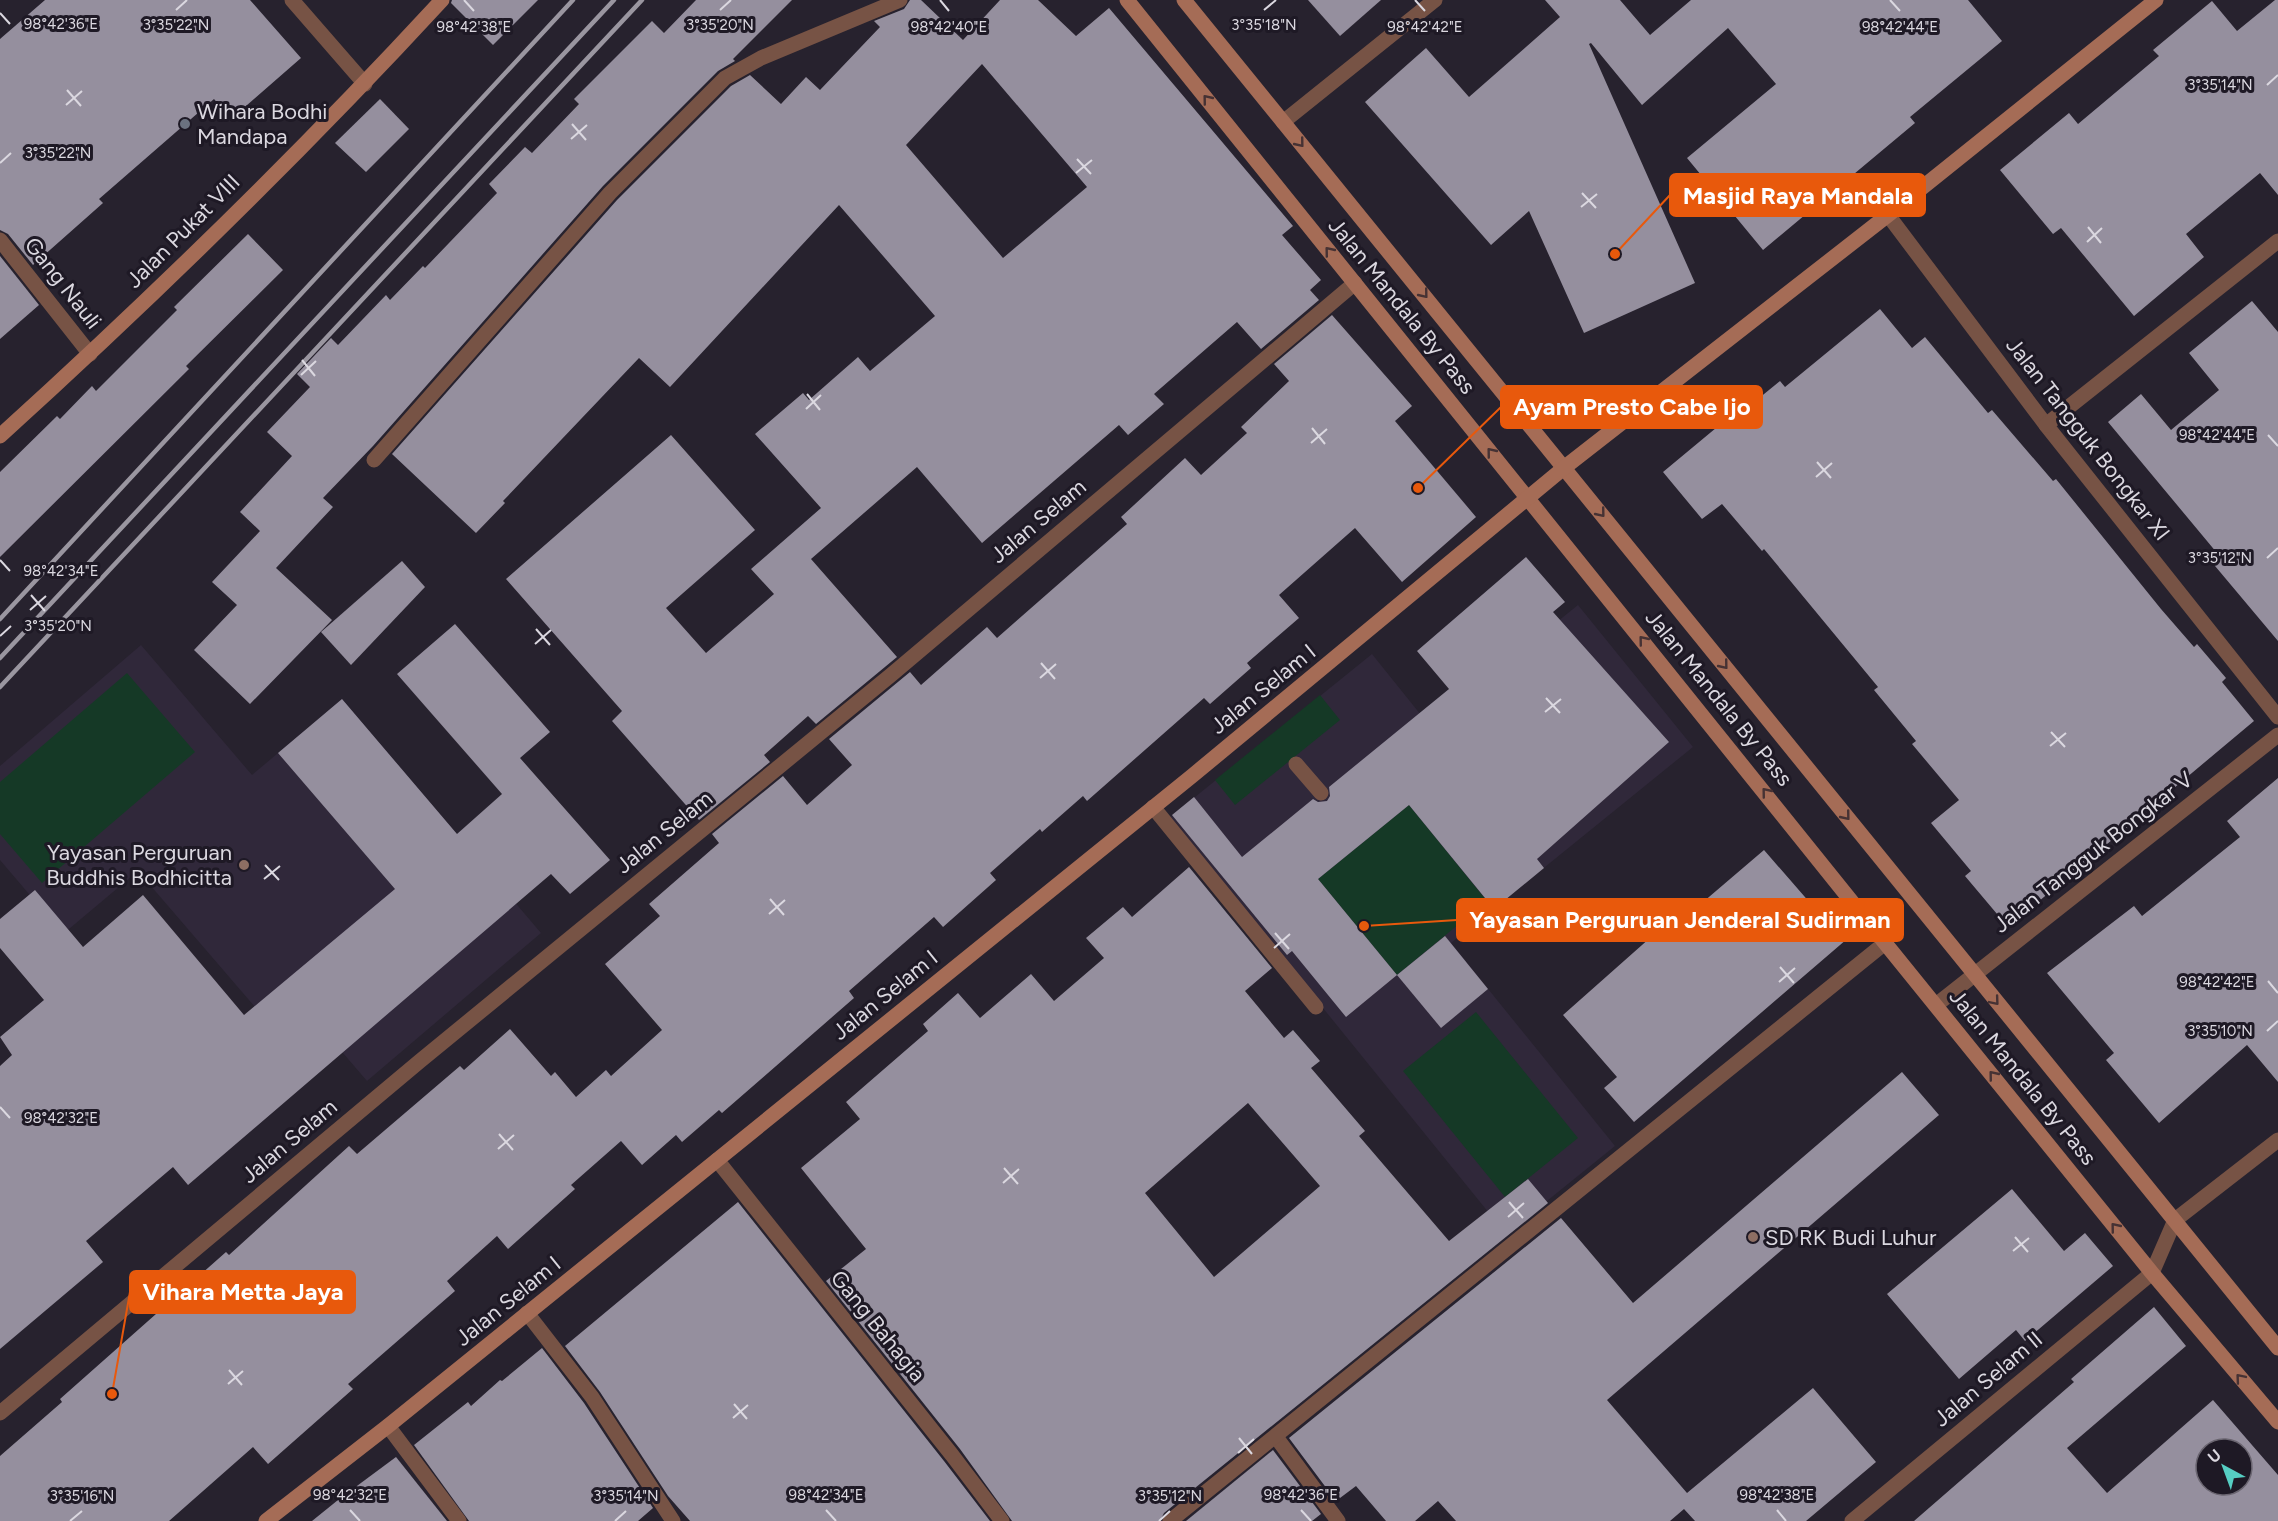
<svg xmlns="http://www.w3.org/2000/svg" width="2278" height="1521" viewBox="0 0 2278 1521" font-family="Figtree,sans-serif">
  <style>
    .built { fill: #30283a }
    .green { fill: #153926 }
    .building { fill: #958f9e; fill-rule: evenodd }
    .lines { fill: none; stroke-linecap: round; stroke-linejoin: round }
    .street { stroke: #775345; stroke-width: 15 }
    .secondary { stroke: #a56c56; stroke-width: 15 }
    .rail { stroke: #9a96a0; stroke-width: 4.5 }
    .oneway { stroke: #463234 }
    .ticks { fill: none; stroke: #dbd8e0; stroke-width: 2 }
    .worship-dot { fill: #6b7280; stroke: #1e1925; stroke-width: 2 }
    .education-dot { fill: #8d6e63; stroke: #1e1925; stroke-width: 2 }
    .labels { text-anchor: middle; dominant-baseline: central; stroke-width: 6; stroke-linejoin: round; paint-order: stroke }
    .poi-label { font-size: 22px; fill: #dbd8e0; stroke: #1e1925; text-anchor: start }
    .street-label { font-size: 22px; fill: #dbd8e0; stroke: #1e1925 }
    .ticks-label { font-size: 15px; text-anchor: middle; fill: #dbd8e0; stroke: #1e1925; stroke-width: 6; stroke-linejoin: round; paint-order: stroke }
    .leader { fill: none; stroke: #e8590c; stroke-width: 2 }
    .callout-dot { fill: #e8590c; stroke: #1e1925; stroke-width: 2 }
    .callout { fill: #e8590c; stroke: #e8590c; stroke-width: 2 }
    .callout-label { font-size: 24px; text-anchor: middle; font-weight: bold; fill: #fff }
  </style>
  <rect width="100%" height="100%" fill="#27222e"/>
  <g class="built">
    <path d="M1578 605 1693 747 1451 943 1615 1146 1506 1234 1169 818 1372 654 1429 725Z"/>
    <path d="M141 645 252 775 342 699 541 933 367 1081 283 983 255 1007 138 871 63 934 0 860V766Z"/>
  </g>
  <g class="green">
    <path d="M127 673 195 752 42 883 0 834V782Z"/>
    <path d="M1320 695 1340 720 1235 805 1215 780Z"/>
    <path d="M1409 805 1487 901 1397 975 1318 879Z"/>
    <path d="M1476 1012 1578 1138 1505 1197 1403 1071Z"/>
  </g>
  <g class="building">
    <path d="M45 0H250L301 58 231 119 214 99 99 199 103 203 33 265 8 234 0 230V39Z"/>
    <path d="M452 0H538L493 45 451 3Z"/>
    <path d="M696 0H792L733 59 735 61 718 71 603 186 373 446 323 498 333 507 276 568 332 620 250 704 194 650 237 605 212 582 260 531 240 512 292 456 267 432 310 387 297 374 331 338 338 345 386 295 390 300 423 266 425 268 497 193 489 184 525 147 532 153 579 104 574 99 652 21 664 33Z"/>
    <path d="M910 0H921L963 40 1000 0H1038L1076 36 1109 8 1293 226 1282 235 1321 280 1310 290 1319 300 1261 349 1237 322 1154 394 1164 404 1128 435 1119 425 982 543 917 467 811 559 897 657 816 724 808 716 764 755 770 762 699 820 612 721 622 711 506 579 671 435 755 530 666 608 706 653 774 594 751 569 821 508 755 434 803 393 809 400 858 357 870 371 935 316 839 205 670 387 639 358 503 501 505 503 476 533 392 454 617 200 731 86 750 75 781 104 806 77 820 90 880 27 874 21 904 9ZM982 64 1087 187 1003 258 906 145Z"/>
    <path d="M1308 0H1381L1340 36Z"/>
    <path d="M1545 0H1620L1650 35 1691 0H1968L2002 41 1910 117 1915 123 1763 250 1687 158 1776 84 1728 28 1642 105 1591 43 1589 44 1695 283 1584 333 1529 211 1491 245 1365 102 1426 48 1469 97 1560 17Z"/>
    <path d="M2275 0H2278V195L2260 173 2186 234 2204 257 2134 316 2061 228 2053 234 2000 170 2069 113 2078 124 2159 56 2153 50 2212 1 2237 31Z"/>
    <path d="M380 99 409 129 366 172 335 143Z"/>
    <path d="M248 234 283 270 186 366 189 369 0 557V472L57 416 60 419 92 386 96 391 177 310 174 307Z"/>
    <path d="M0 256 39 305 0 339Z"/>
    <path d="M2252 301 2278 332V641L2210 560 2217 553 2108 422 2141 394 2171 430 2219 390 2189 353Z"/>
    <path d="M1880 309 1912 348 1925 337 1988 413 1992 410 2053 481 2056 479 2161 609 2194 647 2197 644 2226 678 2222 682 2254 721 2008 927 1965 876 1971 871 1931 823 1959 800 1912 744 1916 741 1874 690 1878 687 1764 549 1762 551 1722 504 1702 519 1663 472 1728 418 1731 421 1780 381 1785 387Z"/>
    <path d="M1332 315 1412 406 1395 421 1476 517 1402 582 1355 528 1279 595 1299 618 1247 663 1251 668 1210 704 1204 698 1087 801 1083 796 1042 832 1040 829 990 873 996 880 943 927 934 917 849 991 854 998 722 1113 719 1110 682 1142 676 1135 642 1165 621 1141 571 1185 575 1189 508 1249 497 1236 447 1281 455 1291 348 1384 353 1389 268 1464 253 1447 169 1521H0V1456L62 1402 60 1399 226 1252 229 1255 349 1146 357 1154 460 1066 464 1070 510 1029 551 1076 555 1072 576 1097 606 1070 611 1076 662 1030 605 964 660 916 649 904 719 843 712 834 783 776 807 805 852 765 829 739 910 672 921 685 987 627 997 638 1127 524 1121 517 1185 458 1201 475 1247 433 1241 427 1289 381 1274 364Z"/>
    <path d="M1526 557 1565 602 1553 612 1669 742 1537 859 1544 868 1494 909 1409 805 1318 879 1397 975 1346 1017 1292 951 1287 955 1172 815 1194 797 1242 857 1313 799 1318 802 1327 801 1330 796 1329 787 1449 689 1417 651Z"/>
    <path d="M402 561 425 587 351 665 321 632Z"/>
    <path d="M455 624 550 732 520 758 610 860 570 894 551 874 188 1185 173 1167 86 1241 103 1262 0 1349V1066L12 1055 0 1037 44 1000 0 948V919L35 890 83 947 143 895 244 1015 395 889 278 753 342 699 457 834 502 794 397 674Z"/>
    <path d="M2278 778V1082L2247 1045 2159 1123 2106 1060 2114 1053 2047 973 2134 906 2142 916 2240 837 2227 821Z"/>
    <path d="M1764 850 1811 904 1815 900 1847 939 1634 1122 1604 1088 1617 1077 1563 1015 1677 914 1682 920Z"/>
    <path d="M1189 867 1272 968 1245 991 1284 1038 1293 1030 1320 1061 1311 1068 1365 1131 1359 1136 1449 1241 1528 1179 1548 1203 1164 1513 1160 1521H1012L960 1449 826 1281 866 1249 801 1168 860 1119 846 1102 928 1031 923 1024 958 993 980 1018 1031 974 1054 1001 1104 958 1086 938 1123 907 1132 917ZM1248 1103 1320 1186 1214 1277 1145 1193Z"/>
    <path d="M1445 936 1488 989 1441 1028 1397 975Z"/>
    <path d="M1902 1072 1939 1115 1607 1400 1687 1493 1813 1388 1876 1462 1806 1521H1695L1684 1509 1670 1521H1456L1438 1501 1415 1521H1386L1356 1486 1336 1501 1289 1438 1561 1218 1633 1303Z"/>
    <path d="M2012 1189 2064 1251 2085 1233 2113 1266 2025 1341 2016 1330 1959 1379 1887 1294Z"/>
    <path d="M738 1202 944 1461 990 1521H690L668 1496 600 1392 565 1346Z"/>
    <path d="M2154 1307 2186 1346 2067 1448 2107 1493 2213 1400 2278 1475V1521H1914L2074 1382 2071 1379ZM2206 1449H2242V1485H2206Z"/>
    <path d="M542 1348 584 1403 653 1508 638 1521H469L414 1445 468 1402 471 1406 500 1380 502 1381Z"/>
    <path d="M1273 1450 1321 1514 1312 1521H1186Z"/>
    <path d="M396 1457 447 1521H312L338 1500Z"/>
  </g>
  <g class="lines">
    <g class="street">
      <path d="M292 0 365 84"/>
      <path d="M1283 122 1435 0"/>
      <path d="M1888 215 2046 425 2278 717"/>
      <path d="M0 240 90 354"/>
      <path d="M2046 425 2278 241"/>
      <path d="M374 460 610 193 725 78 761 58 900 0"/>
      <path d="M1296 764 1321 793"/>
      <path d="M1153 807 1316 1007"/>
      <path d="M1936 1005 2278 735"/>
      <path d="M717 1160 952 1455 1002 1521"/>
      <path d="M527 1313 592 1397 673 1521"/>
      <path d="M0 1413 420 1061 891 675 1355 283"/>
      <path d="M388 1426 459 1521"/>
      <path d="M1276 1437 1338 1521"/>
      <path d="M1170 1521 1885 943"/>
      <path d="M1852 1521 2152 1273 2175 1220 2278 1140"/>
    </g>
    <g class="secondary">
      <path d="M1127 0 1885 943 2152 1273 2278 1422"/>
      <path d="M1184 0 2278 1348"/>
      <path d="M0 436C153 297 302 152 442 0"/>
      <path d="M266 1521 388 1426 1192 776 1565 467 1888 215 2156 0"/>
    </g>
    <g class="rail">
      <path d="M0 619 573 0"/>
      <path d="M0 658 614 0"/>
      <path d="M0 687 642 0"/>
    </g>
  </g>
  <defs><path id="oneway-chevron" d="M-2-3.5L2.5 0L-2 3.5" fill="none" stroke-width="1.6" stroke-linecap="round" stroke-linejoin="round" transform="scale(1.5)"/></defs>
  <g class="oneway">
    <use href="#oneway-chevron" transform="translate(1207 99) rotate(-129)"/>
    <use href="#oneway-chevron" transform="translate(1300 143) rotate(51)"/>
    <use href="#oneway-chevron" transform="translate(1329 251) rotate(-129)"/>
    <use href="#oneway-chevron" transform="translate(1424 294) rotate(51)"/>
    <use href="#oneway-chevron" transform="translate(1491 452) rotate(-129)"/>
    <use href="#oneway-chevron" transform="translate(1601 513) rotate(51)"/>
    <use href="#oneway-chevron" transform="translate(1643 640) rotate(-129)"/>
    <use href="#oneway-chevron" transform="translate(1724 665) rotate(51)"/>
    <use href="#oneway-chevron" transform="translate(1766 792) rotate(-129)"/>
    <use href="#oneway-chevron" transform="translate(1846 816) rotate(51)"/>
    <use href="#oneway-chevron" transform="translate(1995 1001) rotate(50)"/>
    <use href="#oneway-chevron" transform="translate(1993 1075) rotate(-129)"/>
    <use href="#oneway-chevron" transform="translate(2115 1227) rotate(-129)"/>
    <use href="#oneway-chevron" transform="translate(2240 1378) rotate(-130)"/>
  </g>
  <path class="ticks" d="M464 0 474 11M940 0 949 11M1415 0 1425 11M1890 0 1900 11M176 10 187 0M720 10 731 0M1264 10 1276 0M0 13 10 24M2267 85 2278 75M67 90 81 106M66 105 82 91M572 124 586 140M571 139 587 125M1077 159 1091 174M0 163 11 153M1076 173 1092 160M1582 193 1596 208M1581 207 1597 194M2088 227 2101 243M2087 242 2102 228M302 360 315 376M301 375 316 361M807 394 820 410M806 409 821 395M1312 428 1325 444M2268 435 2278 446M1311 443 1327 429M1817 462 1831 478M1816 477 1832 463M2267 558 2278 548M0 560 10 571M31 595 45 611M30 610 46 596M536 629 550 645M0 636 11 626M535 644 551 630M1041 663 1055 679M1040 678 1056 664M1546 698 1560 713M1545 712 1561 699M2051 732 2065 747M2050 746 2066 733M265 865 279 880M264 879 280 866M770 899 784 915M769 914 785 900M1275 933 1289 949M1274 948 1290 934M1780 967 1794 983M2268 981 2278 993M1779 982 1795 968M2267 1031 2278 1021M0 1107 10 1118M499 1134 513 1150M498 1149 514 1135M1004 1168 1018 1184M1003 1183 1019 1169M1509 1202 1523 1218M1508 1217 1524 1203M2015 1237 2028 1252M2013 1251 2029 1238M229 1370 242 1385M228 1384 243 1371M734 1404 747 1419M733 1418 748 1405M1239 1438 1252 1454M1238 1453 1254 1439M350 1510 360 1521M826 1510 836 1521M1301 1510 1311 1521M1777 1510 1786 1521M70 1521 82 1511M615 1521 626 1511M1159 1521 1170 1511"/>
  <circle class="worship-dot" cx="185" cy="124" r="6"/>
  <g class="education-dot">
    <circle cx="244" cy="865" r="6"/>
    <circle cx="1753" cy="1237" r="6"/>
  </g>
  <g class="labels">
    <g class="poi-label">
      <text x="197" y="111">Wihara Bodhi<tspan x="197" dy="25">Mandapa</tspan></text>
      <text x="232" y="852" text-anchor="end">Yayasan Perguruan<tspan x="232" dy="25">Buddhis Bodhicitta</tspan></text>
      <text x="1765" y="1237">SD RK Budi Luhur</text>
    </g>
    <g class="street-label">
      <text transform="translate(183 231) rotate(-45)">Jalan Pukat VIII</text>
      <text transform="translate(63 283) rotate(52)">Gang Nauli</text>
      <text transform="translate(1402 306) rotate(51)">Jalan Mandala By Pass</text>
      <text transform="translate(2088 439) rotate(52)">Jalan Tangguk Bongkar XI</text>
      <text transform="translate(1038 521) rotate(-40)">Jalan Selam</text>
      <text transform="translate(1263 689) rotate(-39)">Jalan Selam I</text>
      <text transform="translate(1719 698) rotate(51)">Jalan Mandala By Pass</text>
      <text transform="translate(664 832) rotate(-39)">Jalan Selam</text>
      <text transform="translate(2093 852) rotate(-38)">Jalan Tangguk Bongkar V</text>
      <text transform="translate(885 995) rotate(-39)">Jalan Selam I</text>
      <text transform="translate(2023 1077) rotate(51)">Jalan Mandala By Pass</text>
      <text transform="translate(289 1141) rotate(-40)">Jalan Selam</text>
      <text transform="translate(508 1301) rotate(-39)">Jalan Selam I</text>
      <text transform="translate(878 1326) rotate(51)">Gang Bahagia</text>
      <text transform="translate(1988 1379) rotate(-40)">Jalan Selam II</text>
    </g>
  </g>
  <g class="ticks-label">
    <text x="61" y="29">98°42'36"E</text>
    <text x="176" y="30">3°35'22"N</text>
    <text x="720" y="30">3°35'20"N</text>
    <text x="1264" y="30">3°35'18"N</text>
    <text x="474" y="32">98°42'38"E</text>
    <text x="949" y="32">98°42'40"E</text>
    <text x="1425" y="32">98°42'42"E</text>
    <text x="1900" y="32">98°42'44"E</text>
    <text x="2220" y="90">3°35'14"N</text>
    <text x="58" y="158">3°35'22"N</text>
    <text x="2217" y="440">98°42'44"E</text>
    <text x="2220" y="563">3°35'12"N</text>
    <text x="61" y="576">98°42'34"E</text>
    <text x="58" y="631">3°35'20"N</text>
    <text x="2217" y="987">98°42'42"E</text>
    <text x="2220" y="1036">3°35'10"N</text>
    <text x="61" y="1123">98°42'32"E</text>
    <text x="350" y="1500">98°42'32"E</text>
    <text x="826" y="1500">98°42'34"E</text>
    <text x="1301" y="1500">98°42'36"E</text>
    <text x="1777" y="1500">98°42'38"E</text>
    <text x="82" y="1501">3°35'16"N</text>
    <text x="626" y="1501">3°35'14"N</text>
    <text x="1170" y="1501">3°35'12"N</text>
  </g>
  <path class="leader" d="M1615 254L1670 195M1418 488L1501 407M1364 926L1457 920M112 1394L130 1292"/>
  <g class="callout-dot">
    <circle cx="1615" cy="254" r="6"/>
    <circle cx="1418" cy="488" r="6"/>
    <circle cx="1364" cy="926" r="6"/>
    <circle cx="112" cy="1394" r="6"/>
  </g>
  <g class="callout">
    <rect x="1670" y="174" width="255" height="42" rx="6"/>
    <rect x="1501" y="386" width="261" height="42" rx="6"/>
    <rect x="1457" y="899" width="446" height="42" rx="6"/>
    <rect x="130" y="1271" width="225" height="42" rx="6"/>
  </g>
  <g class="callout-label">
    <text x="1798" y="204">Masjid Raya Mandala</text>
    <text x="1632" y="415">Ayam Presto Cabe Ijo</text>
    <text x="1680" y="928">Yayasan Perguruan Jenderal Sudirman</text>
    <text x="243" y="1300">Vihara Metta Jaya</text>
  </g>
  <g transform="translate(2224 1467) rotate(319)"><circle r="28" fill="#1e1925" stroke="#6a6570" stroke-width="1.5"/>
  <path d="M0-4.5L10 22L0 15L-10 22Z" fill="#56cec3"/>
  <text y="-9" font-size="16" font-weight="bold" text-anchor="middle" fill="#dbd8e0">U</text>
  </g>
</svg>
